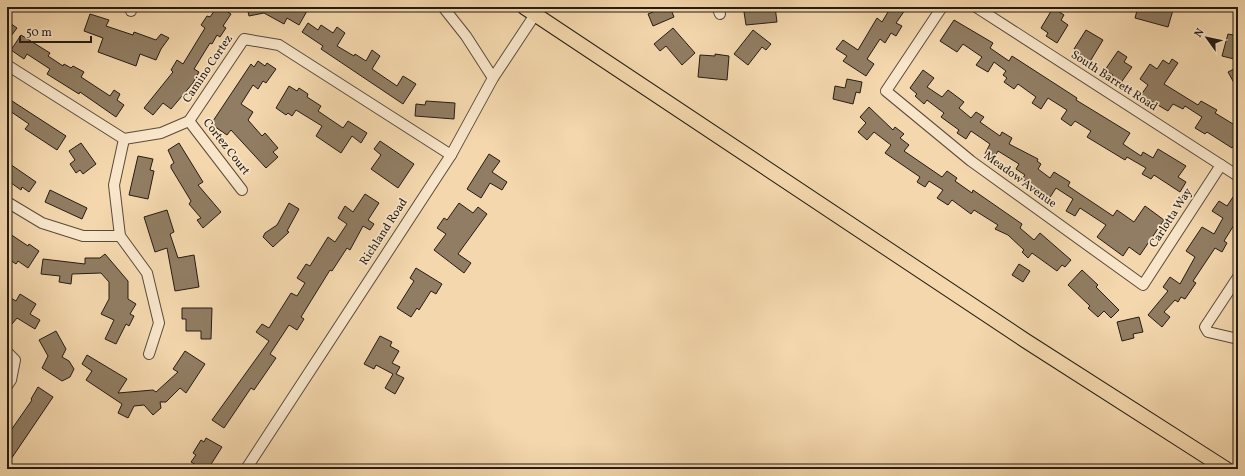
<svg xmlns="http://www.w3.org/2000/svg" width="1245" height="476" viewBox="0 0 1245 476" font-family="Vollkorn,serif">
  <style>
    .building { fill: #917d63; stroke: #251c13 }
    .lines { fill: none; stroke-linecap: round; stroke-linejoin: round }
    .minor-casing { stroke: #594b3a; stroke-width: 12 }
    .highway-casing { stroke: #251c13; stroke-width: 16 }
    .minor { stroke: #f8e5ca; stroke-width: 10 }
    .highway { stroke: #f4d7ad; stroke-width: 14 }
    .labels { text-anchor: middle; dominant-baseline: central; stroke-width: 3.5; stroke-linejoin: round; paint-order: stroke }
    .street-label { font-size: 12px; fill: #251c13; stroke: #f8e5ca }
  </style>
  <rect width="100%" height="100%" fill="#f4d7ad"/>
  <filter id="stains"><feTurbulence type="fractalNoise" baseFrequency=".005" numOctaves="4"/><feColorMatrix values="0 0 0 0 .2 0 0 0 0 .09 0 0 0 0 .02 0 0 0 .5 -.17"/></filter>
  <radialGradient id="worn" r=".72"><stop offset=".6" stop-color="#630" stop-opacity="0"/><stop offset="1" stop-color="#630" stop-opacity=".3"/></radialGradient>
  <g class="building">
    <path d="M217 7H220L231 14 223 26 226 28 220 37 217 35 212 44 210 43 194 69 199 72 193 83 171 109 163 103 153 115 144 108 173 72 171 70 177 60 183 64 205 28 201 25 207 16 210 17Z"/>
    <path d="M247 7H300L307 11 299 25 287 18 284 24 264 13 249 16Z"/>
    <path d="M656 7H670L674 17 653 26 648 14 658 10Z"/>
    <path d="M757 7H775L777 22 746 25 744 12 758 10Z"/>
    <path d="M891 7H907L896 23 902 26 896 36 891 33 885 43 880 39 867 59 874 64 866 76 843 61 847 56 836 49 843 40 858 50 877 18 882 22Z"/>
    <path d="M1138 7H1161L1173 10 1168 27 1135 18Z"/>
    <path d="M1053 8 1064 15 1061 20 1068 25 1057 43 1046 36 1048 33 1041 28Z"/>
    <path d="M90 14 109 20 106 26 133 35 134 32 156 40 161 34 169 38 161 49 156 60 140 54 136 66 98 52 103 38 84 31Z"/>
    <path d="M954 20 993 43 990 48 1009 61 1012 56 1077 98 1076 100 1130 133 1123 144 1141 156 1143 152 1153 158 1158 149 1186 166 1178 177 1186 182 1180 192 1154 175 1151 179 1142 174 1146 168 1127 157 1125 160 1087 137 1091 131 1075 121 1071 126 1061 119 1067 110 1048 98 1041 109 1032 103 1036 97 1018 84 1014 89 1004 82 1007 78 1003 75 1006 71 994 62 988 72 976 65 982 57 963 44 957 52 940 41Z"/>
    <path d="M7 21 17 28 11 36 7 33Z"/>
    <path d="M308 23 318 30 321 25 333 33 337 27 345 33 337 46 354 56 355 54 366 61 372 50 380 56 372 69 397 86 403 76 416 84 403 104 321 49 323 46 302 32Z"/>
    <path d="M673 28 695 53 682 65 666 46 660 51 654 44Z"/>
    <path d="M753 30 771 44 766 50 762 47 748 65 734 54Z"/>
    <path d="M1086 30 1103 40 1089 63 1079 56 1081 54 1074 49Z"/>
    <path d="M1228 34 1238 36V60L1222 56Z"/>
    <path d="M21 35 50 53 48 56 63 66 64 64 71 68 73 66 84 72 81 77 110 96 114 90 120 94 117 100 124 105 116 117 80 92 79 94 47 74 50 69 27 54 24 59 11 50Z"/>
    <path d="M1118 51 1127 57 1124 62 1132 67 1120 84 1111 78 1113 75 1105 70Z"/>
    <path d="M715 54 729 56 727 80 698 77 700 55 715 56Z"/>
    <path d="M1172 59 1178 63 1164 84 1198 105 1201 101 1217 110 1215 113 1238 127V139L1232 148 1207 132 1205 134 1195 128 1202 117 1185 106 1183 109 1173 104 1168 111 1141 95 1148 85 1140 79 1150 64 1157 69 1163 60 1169 64Z"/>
    <path d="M258 61 265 66 267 63 276 69 266 83 263 81 258 89 253 85 241 104 253 112 248 120 262 136 265 133 278 148 273 152 278 157 266 168 231 130 227 135 211 124 251 64 254 67Z"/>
    <path d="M1238 67V90L1228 72Z"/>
    <path d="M923 70 934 78 927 87 942 97 948 90 964 102 959 108 971 118 976 112 984 117 980 122 1000 136 1002 132 1012 138 1009 144 1038 159 1037 161 1041 164 1038 169 1050 178 1054 172 1070 182 1068 186 1113 216 1117 210 1134 222 1145 206 1164 220 1140 255 1129 247 1123 256 1097 237 1106 225 1080 208 1075 216 1066 211 1073 199 1056 188 1047 202 1036 194 1038 190 1022 179 1025 175 1016 169 1019 164 998 151 993 159 985 154 990 144 971 131 966 139 957 133 959 130 941 117 944 113 927 100 924 104 915 96 917 94 910 88Z"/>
    <path d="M847 79 862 82 860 93 856 92 853 104 833 99 835 86 845 88Z"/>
    <path d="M289 86 297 91 299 88 308 94 307 97 321 106 318 111 343 128 348 121 367 133 361 143 352 136 341 153 316 136 322 126 296 110 292 116 288 113 286 115 276 108Z"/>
    <path d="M12 101 66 136 57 150 25 129 29 124 7 109Z"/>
    <path d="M426 101 455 103 454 119 415 116 416 104 425 105Z"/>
    <path d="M869 107 893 130 895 127 904 134 900 138 909 145 904 151 942 177 947 171 957 178 955 181 972 193 973 190 1022 224 1020 228 1034 240 1040 233 1071 260 1065 267 1062 265 1057 271 1032 253 1028 258 1022 252 1024 250 1008 235 995 229 998 225 974 210 971 214 952 200 948 205 937 198 943 190 929 181 925 187 917 182 920 177 885 153 891 145 874 132 867 140 858 132 866 123 860 117Z"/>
    <path d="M380 141 414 164 398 188 371 169 381 155 374 149Z"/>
    <path d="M81 143 96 164 83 174 80 170 76 173 70 164 75 160 69 151Z"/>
    <path d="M179 143 203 182 198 185 221 212 203 228 197 220 201 218 189 204 191 201 171 168V165L174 163 168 150Z"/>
    <path d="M489 154 500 161 492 172 507 182 502 190 490 183 481 198 467 189Z"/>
    <path d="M138 156 153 159 150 170 154 171 148 199 129 195Z"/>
    <path d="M7 162 36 182 29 192 22 187 21 190 7 180Z"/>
    <path d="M50 190 87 208 82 219 45 202Z"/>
    <path d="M365 194 379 203 368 220 374 224 370 230 363 226 350 250 347 248 332 271 330 270 301 317 304 319 297 330 289 325 270 354 276 358 254 390 251 388 224 428 212 420 269 341 256 332 262 324 269 328 291 293 297 296 305 283 297 278 306 264 310 266 328 237 335 242 347 224 338 218 345 206 353 212Z"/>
    <path d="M1233 197 1238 200V227L1234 225 1224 241 1227 243 1222 252 1215 248 1193 281 1196 283 1185 299 1181 297 1178 302 1175 300 1164 312 1170 317 1162 327 1148 315 1168 291 1163 287 1170 277 1180 284 1195 257 1186 251 1202 227 1214 234 1223 218 1212 211 1219 201 1227 206Z"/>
    <path d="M289 203 299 209 287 231 289 232 273 247 263 237 265 233 277 225Z"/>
    <path d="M459 203 473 213 478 207 487 214 458 254 471 263 464 273 434 250 446 234 437 228 444 218 447 220Z"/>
    <path d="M167 210 174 232 170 234 178 258 194 255 199 287 175 291 167 248 155 252 144 217Z"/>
    <path d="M7 232 28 246 29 244 39 251 28 268 18 261 16 264 7 258Z"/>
    <path d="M105 254 128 281V299L136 304 130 314 134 316 129 326 126 324 116 344 105 339 114 320 101 314 109 299V282L101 273 72 274 71 284 59 282 60 276 41 274 43 259 85 264V258H100Z"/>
    <path d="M1019 264 1030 271 1023 282 1012 275Z"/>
    <path d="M416 268 442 284 436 294 431 291 419 310 417 308 411 317 397 308 414 281 410 278Z"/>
    <path d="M1082 270 1098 285 1096 287 1119 310 1111 318 1104 311 1098 317 1088 308 1090 306 1068 285Z"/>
    <path d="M20 294 36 304 30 314 40 320 35 329 17 318 12 324 7 321V296L16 301Z"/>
    <path d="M182 308H212L211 339H201V331H186V319H182Z"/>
    <path d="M1139 317 1143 332 1133 334 1134 338 1122 341 1117 322Z"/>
    <path d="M56 331 66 349 62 357 69 361 74 369 70 377 62 381 42 368 48 356 39 340Z"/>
    <path d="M380 336 392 342 390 346 399 351 392 363 400 367 396 374 404 378 395 394 385 388 393 374 376 365 374 369 364 364Z"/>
    <path d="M185 351 205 364 186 393 180 388 166 402H160L161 408 153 415 144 405 134 406 128 418 118 413 122 404 86 380 92 371 82 364 87 355 127 379 118 393 153 390 156 392 178 372 173 369Z"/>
    <path d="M38 387 53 397 7 465V436L32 400 31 399Z"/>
    <path d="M206 438 222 447 208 469H202L191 462 196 455 193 453 201 440 204 442Z"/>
  </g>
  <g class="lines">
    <g class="minor-casing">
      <g id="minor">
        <path d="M131 7V11"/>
        <path d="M443 7 466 36 493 78"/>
        <path d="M717 7 720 14"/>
        <path d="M942 7 886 91 971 161 1143 285 1221 165"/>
        <path d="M976 7 1238 176"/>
        <path d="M7 65 124 139 161 133 189 121 244 39 279 45 451 155"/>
        <path d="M189 121 242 190"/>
        <path d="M124 139 114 185 120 236 147 273 159 323 149 354"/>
        <path d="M7 202 42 223 83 236H120"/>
        <path d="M1238 277 1205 327 1208 332 1238 339"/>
        <path d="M7 352 15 360 11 380 7 386"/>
        <path d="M246 469 451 155 493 78 540 7"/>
      </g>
    </g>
    <g class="highway-casing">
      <path id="highway" d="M524 7 1026 341 1226 469"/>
    </g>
    <use href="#minor" class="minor"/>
    <use href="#highway" class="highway"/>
  </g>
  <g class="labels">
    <g class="street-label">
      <text transform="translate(208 69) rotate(-56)">Camino Cortez</text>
      <text transform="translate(1114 81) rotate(33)">South Barrett Road</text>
      <text transform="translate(226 147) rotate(52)">Cortez Court</text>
      <text transform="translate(1020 180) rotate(36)">Meadow Avenue</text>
      <text transform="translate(1171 218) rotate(-57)">Carlotta Way</text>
      <text transform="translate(384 232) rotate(-57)">Richland Road</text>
    </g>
  </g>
  <rect width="1245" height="476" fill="none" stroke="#f4d7ad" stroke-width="24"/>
  <rect x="8" y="8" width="1229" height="460" fill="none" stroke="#251c13" stroke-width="2"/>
  <rect x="12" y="12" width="1221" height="452" fill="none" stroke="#251c13"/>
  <g transform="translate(1207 38) rotate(303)" stroke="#f8e5ca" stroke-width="3" paint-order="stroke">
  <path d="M0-3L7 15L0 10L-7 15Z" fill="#251c13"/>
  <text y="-6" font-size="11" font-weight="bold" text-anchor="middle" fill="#251c13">N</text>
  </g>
  <path d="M20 36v6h71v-6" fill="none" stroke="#251c13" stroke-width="2"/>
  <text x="26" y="36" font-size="12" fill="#251c13" stroke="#f8e5ca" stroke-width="3" paint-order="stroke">50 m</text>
  <rect width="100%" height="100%" filter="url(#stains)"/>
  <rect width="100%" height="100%" fill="url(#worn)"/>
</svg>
